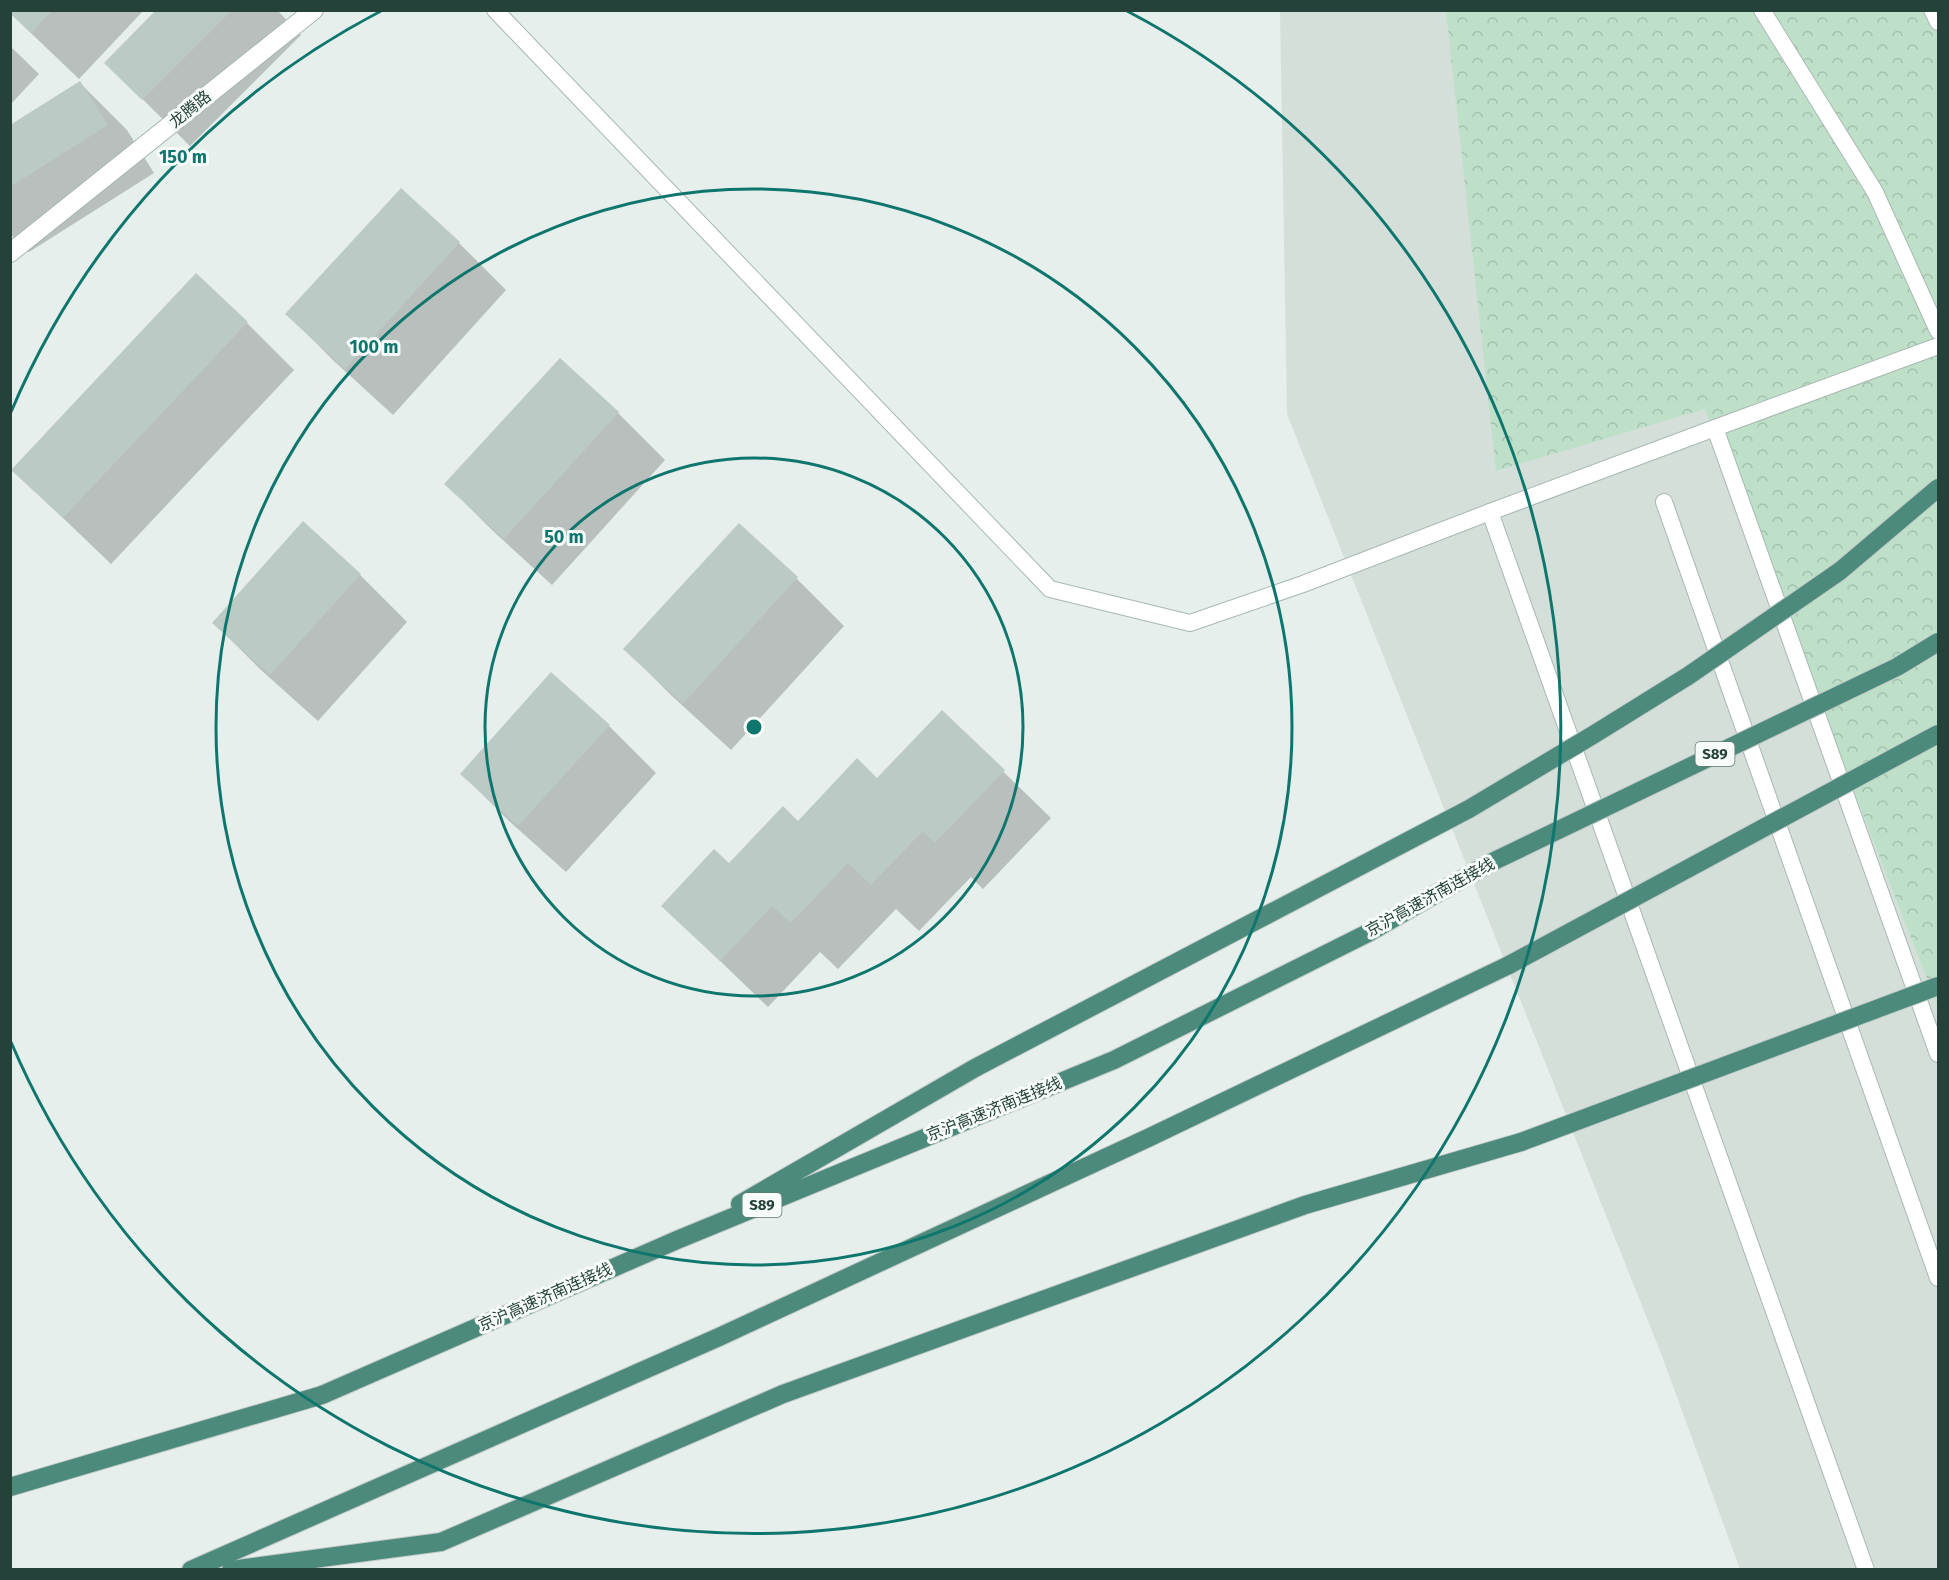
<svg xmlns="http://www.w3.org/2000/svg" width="1949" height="1580" viewBox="0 0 1949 1580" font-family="'Fira Sans','Noto Sans SC',sans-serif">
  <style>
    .built { fill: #d4dfda }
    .forest { fill: url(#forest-crowns) }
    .shadow { fill: #0003 }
    .building { fill: #bbcac4 }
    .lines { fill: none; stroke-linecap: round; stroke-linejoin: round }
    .service-casing { stroke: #a8b8b2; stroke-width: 18 }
    .tertiary-casing { stroke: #a8b8b2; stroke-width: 20 }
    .trunk-casing { stroke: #c2cac8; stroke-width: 20 }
    .service { stroke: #fff; stroke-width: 16 }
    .tertiary { stroke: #fff; stroke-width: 18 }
    .trunk { stroke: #4c8a7c; stroke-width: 18 }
    .trunk-bridge-casing { stroke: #c2cac8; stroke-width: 20; stroke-linecap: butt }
    .trunk-bridge { stroke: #4c8a7c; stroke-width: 18 }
    .ring { fill: none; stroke: #0f766e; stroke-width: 3 }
    .labels { text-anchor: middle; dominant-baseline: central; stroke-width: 6; stroke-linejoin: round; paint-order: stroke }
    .shield { fill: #f7fbf9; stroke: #637a73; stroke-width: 1.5 }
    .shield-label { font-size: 15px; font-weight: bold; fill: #24423a }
    .street-label { font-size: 16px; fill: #24423a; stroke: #f7fbf9 }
    .centre { fill: #0f766e; stroke: #f7fbf9; stroke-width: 3 }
    .ring-label { font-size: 18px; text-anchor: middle; font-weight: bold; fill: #0f766e; stroke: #f7fbf9; stroke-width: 6; stroke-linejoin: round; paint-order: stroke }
  </style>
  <defs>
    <pattern id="forest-crowns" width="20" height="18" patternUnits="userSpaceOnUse" patternTransform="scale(1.5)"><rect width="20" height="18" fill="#bfe0c8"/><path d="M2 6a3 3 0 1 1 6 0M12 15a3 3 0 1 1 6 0" fill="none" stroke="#a4c1ad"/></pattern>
  </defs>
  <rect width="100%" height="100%" fill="#e6efeb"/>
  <path class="built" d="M1280 11H1938V1569H1740L1660 1351 1287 414Z"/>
  <path class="forest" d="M1446 11H1938V1007L1705 409 1496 471Z"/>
  <g class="shadow">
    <path d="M10 10H144L79 79 10 13Z"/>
    <path d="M159 10H277L301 35 190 146 106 63Z"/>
    <path d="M10 46 39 74 10 105Z"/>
    <path d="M80 83 127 130 154 173 29 252 10 234V127Z"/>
    <path d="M401 190 459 243 506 290 393 415 334 361 287 314Z"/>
    <path d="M247 323 294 370 111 564 13 470Z"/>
    <path d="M560 360 618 413 665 460 552 585 493 531 446 484Z"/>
    <path d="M739 525 797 579 844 626 731 750 672 696 625 649Z"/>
    <path d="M360 575 407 622 318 721 261 670 214 623Z"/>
    <path d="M942 712 1051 818 983 889 971 877 919 931 896 909 838 969 820 952 768 1007 663 906 798 823 877 781Z"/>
    <path d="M609 726 656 773 566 872 509 821 462 774Z"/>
  </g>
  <g class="building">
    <path d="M10 10H53L31 33 10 13Z"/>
    <path d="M156 10H232L142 100 104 63Z"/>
    <path d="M80 81 108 125 10 187V125Z"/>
    <path d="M401 188 460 242 345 369 285 314Z"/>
    <path d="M196 273 248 322 63 518 11 470Z"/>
    <path d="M560 358 619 412 504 539 444 484Z"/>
    <path d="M303 521 361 574 270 675 212 623Z"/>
    <path d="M739 523 798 577 683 704 623 649Z"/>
    <path d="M551 672 610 725 518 826 460 774Z"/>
    <path d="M942 710 1005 770 935 843 923 831 871 885 848 863 791 923 772 906 720 961 661 906 714 849 729 863 783 806 798 821 857 758 877 778Z"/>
  </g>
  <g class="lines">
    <g class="service-casing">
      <g id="service">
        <path d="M495 10 1050 589 1190 623 1303 584 1490 512 1715 428"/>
        <path d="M1762 10 1875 192 1938 331"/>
        <path d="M1932 10 1938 22"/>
        <path d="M1938 346 1715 428 1938 1054"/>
        <path d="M1664 502 1938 1278"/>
        <path d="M1490 512 1866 1570"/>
      </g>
    </g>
    <g class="tertiary-casing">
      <path id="tertiary" d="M10 253 314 10"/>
    </g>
    <g class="trunk-casing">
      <g id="trunk">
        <path d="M740 1204 975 1068 1469 809"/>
        <path d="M10 1487 322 1395 677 1240 1114 1060 1368 933 1490 863"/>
        <path d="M191 1570 719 1337 1148 1138 1509 965"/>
        <path d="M231 1570 441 1542 783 1394 1305 1205 1521 1142"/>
      </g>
    </g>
    <use href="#service" class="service"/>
    <use href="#tertiary" class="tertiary"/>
    <use href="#trunk" class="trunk"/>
    <g class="trunk-bridge-casing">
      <g id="trunk-bridge">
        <path d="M1469 809 1593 735 1688 676 1840 571 1938 488"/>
        <path d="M1490 863 1897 667 1938 642"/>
        <path d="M1509 965 1938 734"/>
        <path d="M1521 1142 1938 986"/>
      </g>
    </g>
    <use href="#trunk-bridge" class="trunk-bridge"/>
  </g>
  <g class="ring">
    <circle cx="754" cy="727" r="269"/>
    <circle cx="754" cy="727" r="538"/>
    <path d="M11 412A807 807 0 0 1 381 11M1127 11A807 807 0 1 1 11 1042"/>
  </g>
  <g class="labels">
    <g class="shield">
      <rect x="1695.5" y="742" width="39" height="24" rx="4.5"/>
      <rect x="742.5" y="1193" width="39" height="24" rx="4.5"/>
    </g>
    <g class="shield-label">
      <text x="1715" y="754">S89</text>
      <text x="762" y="1205">S89</text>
    </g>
    <g class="street-label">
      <text transform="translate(190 109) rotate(-39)">龙腾路</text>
      <text transform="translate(1430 897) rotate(-29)">京沪高速济南连接线</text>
      <text transform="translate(994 1109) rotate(-22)">京沪高速济南连接线</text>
      <text transform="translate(545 1297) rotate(-24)">京沪高速济南连接线</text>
    </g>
  </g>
  <circle cx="754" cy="727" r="9" class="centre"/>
  <g class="ring-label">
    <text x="183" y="163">150 m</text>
    <text x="374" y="353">100 m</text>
    <text x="564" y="543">50 m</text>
  </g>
  <rect width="1949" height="1580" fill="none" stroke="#24423a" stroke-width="24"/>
</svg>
